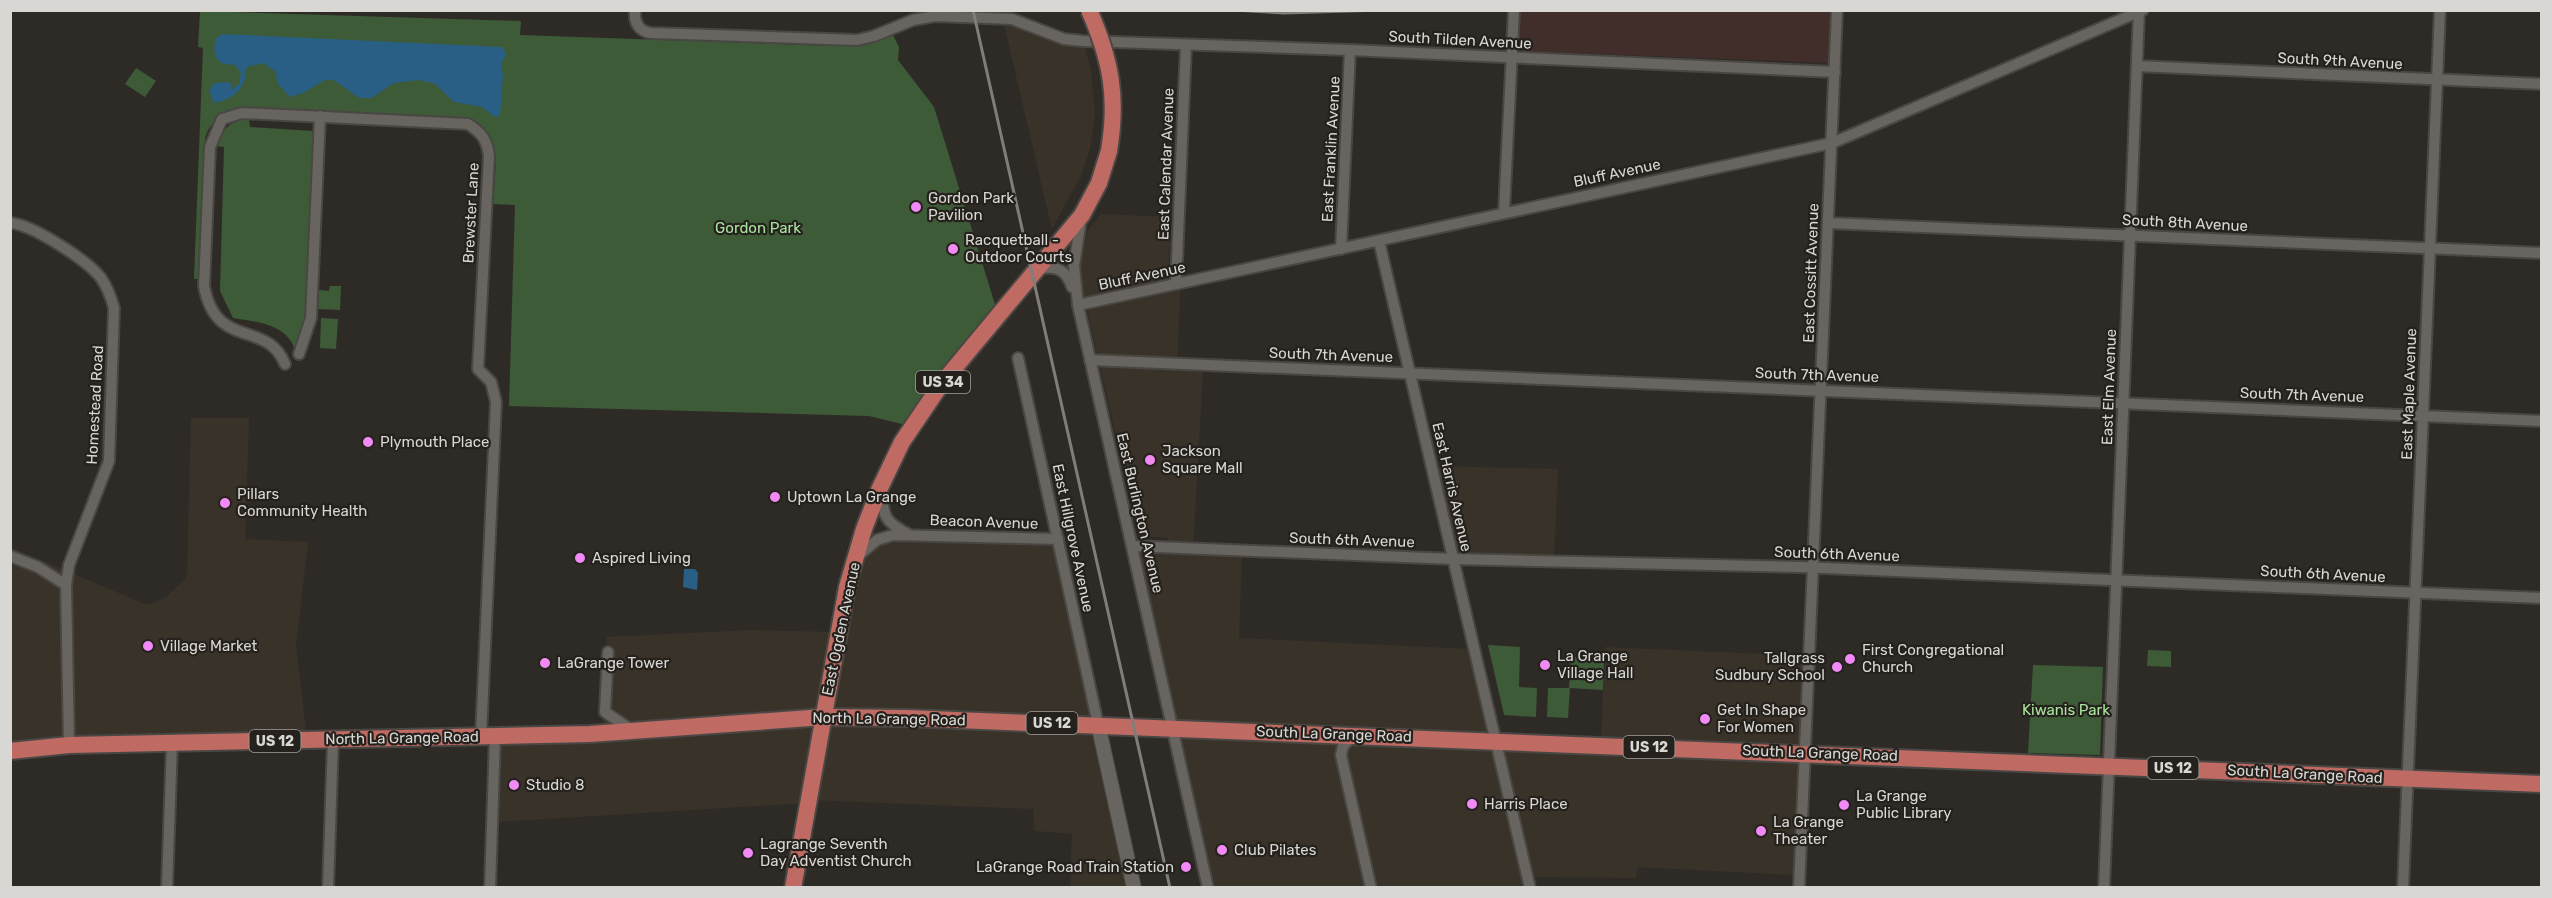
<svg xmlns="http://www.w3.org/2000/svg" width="2552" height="898" viewBox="0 0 2552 898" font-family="Rubik,sans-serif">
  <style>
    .built { fill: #393229 }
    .industrial { fill: #412e2a }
    .green { fill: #3e5b38 }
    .water { fill: #295f84 }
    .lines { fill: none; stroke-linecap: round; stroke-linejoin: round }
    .minor-casing { stroke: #494743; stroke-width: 14 }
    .tertiary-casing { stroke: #494743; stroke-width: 16 }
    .primary-casing { stroke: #494743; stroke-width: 20 }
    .minor { stroke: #68645f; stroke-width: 10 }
    .tertiary { stroke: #68645f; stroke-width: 14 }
    .primary { stroke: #bf6b64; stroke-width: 16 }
    .rail { stroke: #807d7a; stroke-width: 3 }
    .primary-bridge-casing { stroke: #494743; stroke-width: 20; stroke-linecap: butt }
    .primary-bridge { stroke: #bf6b64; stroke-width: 16 }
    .poi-dot { fill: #f18af4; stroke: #25211d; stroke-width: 2 }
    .labels { text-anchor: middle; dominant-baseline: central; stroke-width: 4.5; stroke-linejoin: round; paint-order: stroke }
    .shield { fill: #25211d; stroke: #a3a09d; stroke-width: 1.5 }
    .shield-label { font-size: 14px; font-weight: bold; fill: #d9d7d4 }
    .street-label { font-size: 15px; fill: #d9d7d4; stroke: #25211d }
    .poi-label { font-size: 15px; fill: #d9d7d4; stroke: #25211d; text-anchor: start }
    .park-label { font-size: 15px; fill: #a9e49e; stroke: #25211d }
  </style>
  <rect width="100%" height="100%" fill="#2e2b27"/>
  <g class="built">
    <path d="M1003 20 1053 42 1085 48 1091 69 1095 115 1090 149 1081 175 1052 229Z"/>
    <path d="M1101 214 1171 217 1168 276 1180 291 1177 370 1203 372 1193 547 1169 546 1168 538 1139 536 1078 270 1087 232Z"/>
    <path d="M191 418H249L245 539 307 542 308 544 296 645 307 739 11 749 10 547 147 605 165 598 187 577Z"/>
    <path d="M1433 466 1558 469 1554 560 1455 556Z"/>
    <path d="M893 535 1056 539 1095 722 829 714 858 558Z"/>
    <path d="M1136 549 1242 552 1239 638 1470 649 1490 736 1176 724Z"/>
    <path d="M751 630 835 632 821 714 602 727 607 637Z"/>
    <path d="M1605 647 1807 656 1802 750 1601 743Z"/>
    <path d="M828 719 1096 727 1128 887H1070L1072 834 1035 831 1033 809 812 800Z"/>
    <path d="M821 720 807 803 494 822 497 739Z"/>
    <path d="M1177 732 1335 738 1368 887H1211Z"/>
    <path d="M1354 736 1492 743 1528 887H1373L1342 745Z"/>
    <path d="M1497 743 1802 755 1795 875 1637 867 1636 878 1529 877Z"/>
  </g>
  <path class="industrial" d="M1518 11H1850L1831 17 1829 63 1517 51Z"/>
  <g class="green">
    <path d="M200 11 521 21 520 35 835 46 861 45 893 35 899 47 898 60 934 107 998 314 910 426 869 416 509 406 515 205 493 204C495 161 507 128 454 117L245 108C226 112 210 119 205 139L199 279H194L203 48 198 47Z"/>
    <path d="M136 68 156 81 145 97 125 84Z"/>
    <path d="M244 119 249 120 250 127 313 131 306 316 302 336 294 347C284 323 256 322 233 318L220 291 224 147 217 146C222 130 228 123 244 119Z"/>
    <path d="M330 286H341L340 310 318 309 319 290 329 291Z"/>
    <path d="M321 318 338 319 336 349 320 348Z"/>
    <path d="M1488 645 1520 647 1519 687 1537 688 1536 717 1504 715Z"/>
    <path d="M2148 650 2171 651V667L2147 666Z"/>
    <path d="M1571 657 1604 659 1603 690 1570 688 1568 718 1547 717 1548 688H1569Z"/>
    <path d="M2033 665 2103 667 2100 755 2028 753Z"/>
  </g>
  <g class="water">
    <path d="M223 34 502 47 506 54 501 64 503 75 500 116 495 117 482 107 454 102 435 84 419 80 394 83 371 98H359L334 80H325L303 93 290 97 277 83 276 72 263 63 247 67C245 71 246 77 244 81 240 94 226 101 214 103L209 90 214 83 230 82 232 89 239 84 241 73 235 65 221 63C213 57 213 46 217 37Z"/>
    <path d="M684 569H695L698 573 697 590 683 587Z"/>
  </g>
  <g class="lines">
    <g class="minor-casing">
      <g id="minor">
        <path d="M635 10C634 22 638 31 651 33L857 40 874 36 913 20 935 16 1012 19 1064 39 1083 41 1350 50 1835 72"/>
        <path d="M2137 66 2542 84"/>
        <path d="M1504 212 1514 10"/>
        <path d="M1081 219 1074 266 1078 305 1208 888"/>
        <path d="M10 223C32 224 88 261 101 278 108 288 111 297 114 308L109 461 69 565 66 585 69 745"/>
        <path d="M1828 223 2542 253"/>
        <path d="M1379 241 1530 888"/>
        <path d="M1341 249 1350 50"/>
        <path d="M1039 269C1057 265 1066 270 1072 287"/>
        <path d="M1176 284 1186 45"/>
        <path d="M1078 305 1832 143 2143 10"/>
        <path d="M299 354 311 318 320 116"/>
        <path d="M1018 358 1098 724"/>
        <path d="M1090 360 2542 421"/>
        <path d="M285 364C267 319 216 351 204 286L210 147 222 119 242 113 468 124C482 133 487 140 489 156L478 369 491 382 496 402 481 736"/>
        <path d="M881 490C884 516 883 521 908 534"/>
        <path d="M1132 546 1453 559 1800 567 2542 598"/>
        <path d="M10 556 38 567 66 585"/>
        <path d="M857 557 877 540 893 535 1058 539"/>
        <path d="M608 652 605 712 633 731"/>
        <path d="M1354 735 1343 746 1341 755 1371 888"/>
        <path d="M167 888 172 742"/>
        <path d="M328 888 333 740"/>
        <path d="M490 888 495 736"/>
        <path d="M1799 888 1837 10"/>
        <path d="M2104 888 2139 10"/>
        <path d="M2403 888 2440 10"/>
      </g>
    </g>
    <g class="tertiary-casing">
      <path id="tertiary" d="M1098 724 1134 888"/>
    </g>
    <g class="primary-casing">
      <g id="primary">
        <path d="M10 751 69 745 590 734 824 717 907 718 2542 784"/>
        <path d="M793 888 847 587 864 529 879 490 902 442 942 383 1082 215 1099 183 1109 151"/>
      </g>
    </g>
    <use href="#minor" class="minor"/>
    <use href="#tertiary" class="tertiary"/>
    <use href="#primary" class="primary"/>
    <g class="rail">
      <path d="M973 10 1170 888"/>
      <path d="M1234 10 1284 13 1382 10"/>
    </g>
    <g class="primary-bridge-casing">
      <path id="primary-bridge" d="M1089 10C1111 60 1118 97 1109 151"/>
    </g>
    <use href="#primary-bridge" class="primary-bridge"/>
  </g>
  <g class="poi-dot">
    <circle cx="916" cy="207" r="6"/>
    <circle cx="953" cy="249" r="6"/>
    <circle cx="368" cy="442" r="6"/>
    <circle cx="1150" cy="460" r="6"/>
    <circle cx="775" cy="497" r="6"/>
    <circle cx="225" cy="503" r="6"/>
    <circle cx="580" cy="558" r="6"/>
    <circle cx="148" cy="646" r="6"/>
    <circle cx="1850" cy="659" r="6"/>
    <circle cx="545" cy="663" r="6"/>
    <circle cx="1545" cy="665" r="6"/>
    <circle cx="1837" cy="667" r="6"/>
    <circle cx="1705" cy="719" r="6"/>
    <circle cx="514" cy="785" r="6"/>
    <circle cx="1472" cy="804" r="6"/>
    <circle cx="1844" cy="805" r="6"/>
    <circle cx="1761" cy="831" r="6"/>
    <circle cx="1222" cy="850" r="6"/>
    <circle cx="748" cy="853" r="6"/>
    <circle cx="1186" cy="867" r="6"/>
  </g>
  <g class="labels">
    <g class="shield">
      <rect x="916" y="371" width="54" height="22" rx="4.5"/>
      <rect x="1026.5" y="712" width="51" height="22" rx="4.5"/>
      <rect x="249.5" y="730" width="51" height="22" rx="4.5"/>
      <rect x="1623.5" y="736" width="51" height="22" rx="4.5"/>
      <rect x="2147.5" y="757" width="51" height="22" rx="4.5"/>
    </g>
    <g class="shield-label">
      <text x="943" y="382">US 34</text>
      <text x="1052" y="723">US 12</text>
      <text x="275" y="741">US 12</text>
      <text x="1649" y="747">US 12</text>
      <text x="2173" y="768">US 12</text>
    </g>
    <g class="street-label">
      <text transform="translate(1460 40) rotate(3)">South Tilden Avenue</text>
      <text transform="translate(2340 61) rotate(3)">South 9th Avenue</text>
      <text transform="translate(1331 149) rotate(-87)">East Franklin Avenue</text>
      <text transform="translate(1166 164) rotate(-88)">East Calendar Avenue</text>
      <text transform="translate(1617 173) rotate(-12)">Bluff Avenue</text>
      <text transform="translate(471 213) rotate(-87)">Brewster Lane</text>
      <text transform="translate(2185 223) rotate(3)">South 8th Avenue</text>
      <text transform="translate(1811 273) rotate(-88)">East Cossitt Avenue</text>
      <text transform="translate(1142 276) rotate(-12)">Bluff Avenue</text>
      <text transform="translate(1331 355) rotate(2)">South 7th Avenue</text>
      <text transform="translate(1817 375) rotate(2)">South 7th Avenue</text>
      <text transform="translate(2109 387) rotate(-88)">East Elm Avenue</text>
      <text transform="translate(2409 394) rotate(-88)">East Maple Avenue</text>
      <text transform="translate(2302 395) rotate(2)">South 7th Avenue</text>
      <text transform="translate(95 405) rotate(-87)">Homestead Road</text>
      <text transform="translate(1452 487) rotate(77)">East Harris Avenue</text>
      <text transform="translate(1140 513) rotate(77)">East Burlington Avenue</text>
      <text transform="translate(984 522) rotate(2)">Beacon Avenue</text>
      <text transform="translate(1073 538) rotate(78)">East Hillgrove Avenue</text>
      <text transform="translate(1352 540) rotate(2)">South 6th Avenue</text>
      <text transform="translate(1837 554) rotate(2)">South 6th Avenue</text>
      <text transform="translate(2323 574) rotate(3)">South 6th Avenue</text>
      <text transform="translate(841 629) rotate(-78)">East Ogden Avenue</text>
      <text transform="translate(889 719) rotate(1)">North La Grange Road</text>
      <text transform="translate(1334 734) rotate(2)">South La Grange Road</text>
      <text transform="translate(402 738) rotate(-1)">North La Grange Road</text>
      <text transform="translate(1820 753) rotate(2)">South La Grange Road</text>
      <text transform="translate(2305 774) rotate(3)">South La Grange Road</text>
    </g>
    <g class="poi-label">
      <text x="928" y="198">Gordon Park<tspan x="928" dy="17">Pavilion</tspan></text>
      <text x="965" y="240">Racquetball -<tspan x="965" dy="17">Outdoor Courts</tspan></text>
      <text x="380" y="442">Plymouth Place</text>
      <text x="1162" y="451">Jackson<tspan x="1162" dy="17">Square Mall</tspan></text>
      <text x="237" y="494">Pillars<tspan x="237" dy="17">Community Health</tspan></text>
      <text x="787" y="497">Uptown La Grange</text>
      <text x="592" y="558">Aspired Living</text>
      <text x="160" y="646">Village Market</text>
      <text x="1862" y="650">First Congregational<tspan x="1862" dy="17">Church</tspan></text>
      <text x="1557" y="656">La Grange<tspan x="1557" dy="17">Village Hall</tspan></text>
      <text x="1825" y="658" text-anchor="end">Tallgrass<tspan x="1825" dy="17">Sudbury School</tspan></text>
      <text x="557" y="663">LaGrange Tower</text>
      <text x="1717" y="710">Get In Shape<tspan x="1717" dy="17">For Women</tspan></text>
      <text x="526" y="785">Studio 8</text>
      <text x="1856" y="796">La Grange<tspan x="1856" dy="17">Public Library</tspan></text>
      <text x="1484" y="804">Harris Place</text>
      <text x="1773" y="822">La Grange<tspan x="1773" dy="17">Theater</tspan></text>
      <text x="760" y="844">Lagrange Seventh<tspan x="760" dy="17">Day Adventist Church</tspan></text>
      <text x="1234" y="850">Club Pilates</text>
      <text x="1174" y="867" text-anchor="end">LaGrange Road Train Station</text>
    </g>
    <g class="park-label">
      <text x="758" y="228">Gordon Park</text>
      <text x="2066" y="710">Kiwanis Park</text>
    </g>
  </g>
  <rect width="2552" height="898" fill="none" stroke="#d9d7d4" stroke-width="24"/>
</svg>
